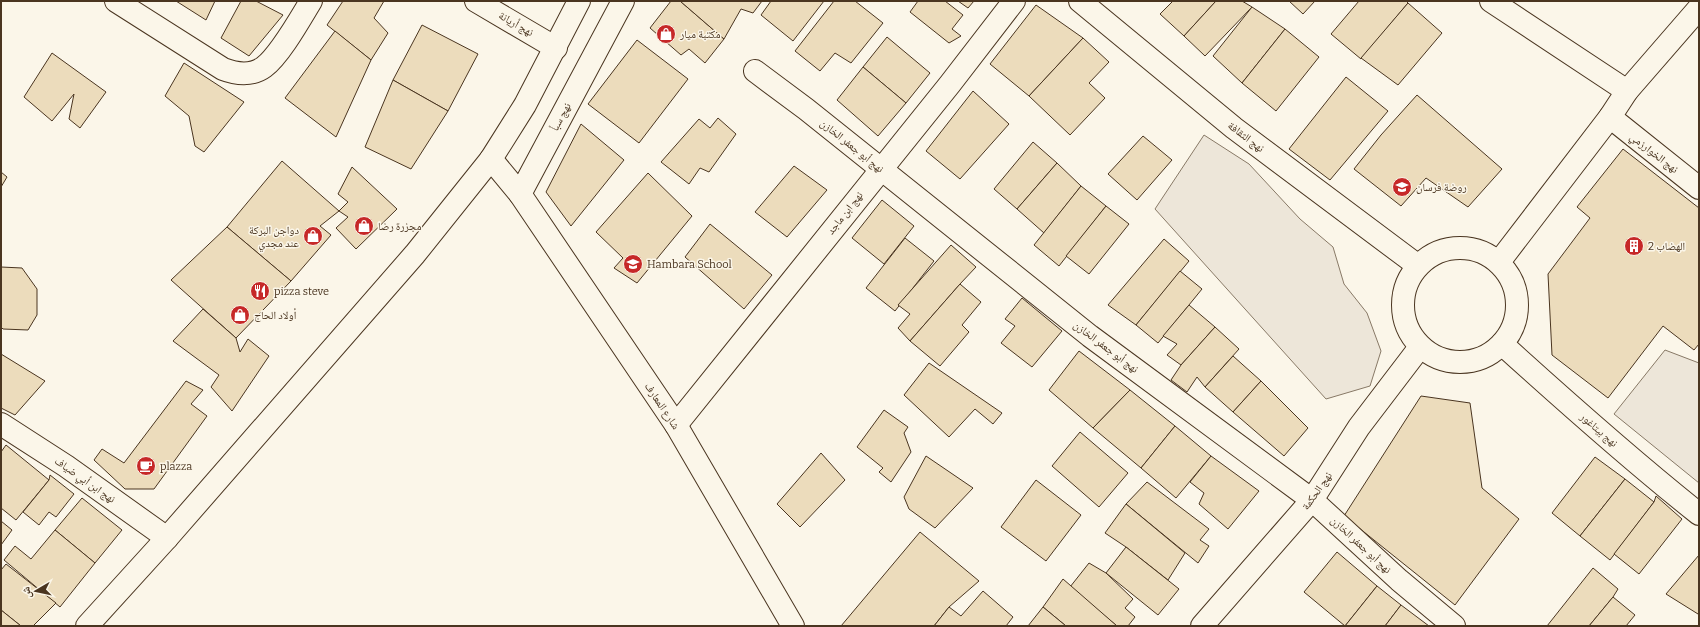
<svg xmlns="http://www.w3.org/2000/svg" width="1700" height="627" viewBox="0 0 1700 627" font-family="Bitter,'Noto Naskh Arabic',serif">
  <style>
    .green { fill: #ede6d9; stroke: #887966 }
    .building { fill: #ecdcbc; stroke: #4a3520 }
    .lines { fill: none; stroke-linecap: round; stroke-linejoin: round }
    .minor-casing { stroke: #4a3520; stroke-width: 24 }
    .minor { stroke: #fbf6e9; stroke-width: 22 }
    .labels { text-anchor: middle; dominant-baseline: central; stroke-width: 3; stroke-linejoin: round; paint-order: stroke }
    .street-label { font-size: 11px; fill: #4a3520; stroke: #fbf6e9 }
    .poi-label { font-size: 11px; fill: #4a3520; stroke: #fbf6e9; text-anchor: start }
  </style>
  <rect width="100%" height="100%" fill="#fbf6e9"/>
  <g class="green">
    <path d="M1204 135 1249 164 1300 219 1333 247 1344 284 1367 313 1381 351 1370 386 1326 399 1155 209Z"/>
    <path d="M1665 350 1699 363V483L1614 414Z"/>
  </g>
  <g class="building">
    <path d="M176 1H215L206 20Z"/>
    <path d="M241 1H256L283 15 249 56 221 38Z"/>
    <path d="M343 1H384L374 18 388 33 371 60 327 25Z"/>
    <path d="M671 1H680L724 39 705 63 689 49 681 55 650 28Z"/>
    <path d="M680 1H762L753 13 741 9 724 39Z"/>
    <path d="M771 1H824L793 41 761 15Z"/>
    <path d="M834 1H855L883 23 851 63 835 53 820 71 795 51Z"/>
    <path d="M918 1H945L963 15 952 29 961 36 949 43 910 12Z"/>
    <path d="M958 1H974L968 8Z"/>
    <path d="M1173 1H1216L1184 36 1160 14Z"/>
    <path d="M1216 1H1242L1252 7 1205 56 1184 36Z"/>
    <path d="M1289 1H1315L1303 14Z"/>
    <path d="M1359 1H1406L1408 3 1361 59 1331 34Z"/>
    <path d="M1408 3 1442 33 1398 85 1361 58Z"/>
    <path d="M1036 5 1083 38 1029 96 990 64Z"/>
    <path d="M1252 7 1285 29 1242 83 1213 56Z"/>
    <path d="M422 25 478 54 448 111 393 80Z"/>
    <path d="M1285 29 1319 57 1276 111 1242 83Z"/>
    <path d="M335 31 371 60 336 137 285 98Z"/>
    <path d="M887 37 930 73 906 103 863 67Z"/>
    <path d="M1083 38 1109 62 1089 83 1105 98 1070 135 1029 96Z"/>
    <path d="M637 40 688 79 639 143 588 104Z"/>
    <path d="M52 53 106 92 80 128 69 119 74 94 52 121 24 97Z"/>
    <path d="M184 63 244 102 204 152 195 146 189 116 165 96Z"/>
    <path d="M863 67 906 103 878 136 837 100Z"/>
    <path d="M1346 77 1388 111 1330 180 1289 149Z"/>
    <path d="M393 80 448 111 411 169 365 147Z"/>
    <path d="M973 91 1009 124 960 179 926 151Z"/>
    <path d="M1417 95 1502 169 1468 207 1426 178 1401 206 1354 169 1381 135Z"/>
    <path d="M718 118 736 134 709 172 700 168 689 184 661 162 699 119 710 128Z"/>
    <path d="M581 124 624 160 571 226 546 192Z"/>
    <path d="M1143 136 1172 160 1137 200 1108 174Z"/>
    <path d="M1033 142 1057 163 1017 209 994 189Z"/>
    <path d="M1623 149 1699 208V344L1694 350 1663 326 1608 398 1552 355 1548 274 1590 218 1577 207Z"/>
    <path d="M282 161 339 211 320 226 331 235 291 281 227 227Z"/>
    <path d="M1057 163 1081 186 1044 233 1017 209Z"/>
    <path d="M794 166 827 190 787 237 755 212Z"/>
    <path d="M352 167 397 209 356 249 336 228 348 217 339 211 348 202 338 194Z"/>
    <path d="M1 172 7 177 1 187Z"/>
    <path d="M648 173 692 216 637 283 614 268 623 258 596 232Z"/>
    <path d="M1081 186 1106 206 1059 266 1034 245Z"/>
    <path d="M882 200 914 226 884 264 852 238Z"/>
    <path d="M1106 206 1129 224 1089 274 1066 256Z"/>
    <path d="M710 224 772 275 744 309 685 257Z"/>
    <path d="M227 227 291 281 236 338 171 280Z"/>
    <path d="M905 238 934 261 895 311 866 288Z"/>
    <path d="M1164 239 1189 261 1136 325 1108 305Z"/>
    <path d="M951 245 976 267 960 284 910 341 898 328 910 314 898 305Z"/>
    <path d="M1 267 22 268 37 289V315L28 330 3 329 1 327Z"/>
    <path d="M1180 271 1202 289 1158 343 1136 325Z"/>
    <path d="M960 284 981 302 962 325 969 332 940 366 910 341Z"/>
    <path d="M1022 298 1062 331 1032 367 1001 343 1015 326 1005 319Z"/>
    <path d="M1189 305 1215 327 1181 365 1167 355 1177 344 1163 336Z"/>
    <path d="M203 309 236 338 240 352 248 339 269 356 232 411 211 387 219 375 173 341Z"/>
    <path d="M1215 327 1239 349 1205 387 1197 377 1187 392 1171 380 1181 365Z"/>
    <path d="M1079 351 1130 390 1093 428 1049 390Z"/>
    <path d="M1 354 45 381 15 415 1 408Z"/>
    <path d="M1233 356 1261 381 1233 412 1205 387Z"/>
    <path d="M929 363 1002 413 993 424 975 409 949 437 904 395Z"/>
    <path d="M186 381 203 390 191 404 207 416 154 489H125L94 460 102 449 124 463Z"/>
    <path d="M1261 381 1308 428 1284 456 1233 412Z"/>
    <path d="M1130 390 1175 426 1141 468 1093 428Z"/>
    <path d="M1421 396 1470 403 1482 488 1519 519 1455 605 1344 516Z"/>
    <path d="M884 410 908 427 904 433 911 452 891 482 879 472 883 468 857 447Z"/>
    <path d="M1175 426 1211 456 1176 498 1141 468Z"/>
    <path d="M1080 432 1128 473 1099 507 1052 466Z"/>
    <path d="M6 445 49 480 16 520 1 508V452Z"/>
    <path d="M821 453 845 480 800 527 777 504Z"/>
    <path d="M926 456 973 488 935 528 909 509 904 497Z"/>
    <path d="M1211 456 1259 491 1228 529 1199 504 1204 493 1190 482Z"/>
    <path d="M1595 457 1625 479 1580 536 1552 513Z"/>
    <path d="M50 475 74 494 56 517 49 512 39 525 23 512 49 480Z"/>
    <path d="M1625 479 1654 502 1610 560 1580 536Z"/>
    <path d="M1036 480 1081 515 1046 561 1001 527Z"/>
    <path d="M1147 482 1209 529 1200 540 1209 546 1198 563 1126 504Z"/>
    <path d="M1656 496 1682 519 1639 574 1614 554 1654 502Z"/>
    <path d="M82 498 122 530 95 563 55 530Z"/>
    <path d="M1126 504 1185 553 1168 580 1126 547 1105 533Z"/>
    <path d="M1 521 12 530 1 545Z"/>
    <path d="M55 530 95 563 60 607 4 560 15 546 31 559Z"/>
    <path d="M920 532 979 581 949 607 934 626H841Z"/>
    <path d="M1126 547 1179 589 1158 615 1106 573Z"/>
    <path d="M1337 552 1377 586 1345 626 1304 592Z"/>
    <path d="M1699 555V612L1698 614 1666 594Z"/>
    <path d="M1089 563 1106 573 1133 599 1125 608 1135 617 1128 626H1117L1070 587Z"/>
    <path d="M6 564 56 603 33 626H21L1 610V570Z"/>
    <path d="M1593 568 1618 589 1613 597 1589 626H1547Z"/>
    <path d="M1063 579 1117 626H1066L1043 607Z"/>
    <path d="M1377 586 1401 605 1385 626H1345Z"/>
    <path d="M983 591 1013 617 1006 626H934L949 607 961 616Z"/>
    <path d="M1613 597 1635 615 1626 626H1589Z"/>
    <path d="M1401 605 1429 626H1385Z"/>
    <path d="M1043 607 1066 626H1028Z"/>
    <path d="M1 610 21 626H1Z"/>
  </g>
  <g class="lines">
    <g class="minor-casing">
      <g id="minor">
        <path d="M116 1 223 69C236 74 252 76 264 67 280 55 300 19 311 1"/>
        <path d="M476 1 556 48"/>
        <path d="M1080 1 1234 128 1417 265"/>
        <path d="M1491 1 1627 91"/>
        <path d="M755 71 806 109 1090 336 1312 500 1399 580 1454 626"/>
        <path d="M1610 117 1699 188"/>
        <path d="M491 159 520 194 623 1"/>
        <path d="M520 194 676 425 793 626"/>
        <circle cx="1460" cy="305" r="57"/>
        <path d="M1499 262 1610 117 1627 91 1699 8"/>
        <path d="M1502 344C1566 402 1631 460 1699 514"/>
        <path d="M1 424 66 466 167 538"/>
        <path d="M676 425 950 84 1014 1"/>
        <path d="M87 626 167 538 415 254 491 159 525 105 579 1"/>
        <path d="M1202 626 1312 500 1359 427 1420 347"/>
      </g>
    </g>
    <use href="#minor" class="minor"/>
  </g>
  <defs>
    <g id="shop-disc" transform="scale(1)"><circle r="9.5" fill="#c62828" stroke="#fbf6e9"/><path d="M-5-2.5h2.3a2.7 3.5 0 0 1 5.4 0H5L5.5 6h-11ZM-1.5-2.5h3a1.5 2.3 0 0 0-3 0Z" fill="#fff"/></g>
    <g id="school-disc" transform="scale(1)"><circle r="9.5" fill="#c62828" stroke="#fbf6e9"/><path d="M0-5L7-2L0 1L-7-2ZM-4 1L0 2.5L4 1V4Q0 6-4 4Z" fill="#fff"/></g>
    <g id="building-disc" transform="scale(1)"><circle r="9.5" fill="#c62828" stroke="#fbf6e9"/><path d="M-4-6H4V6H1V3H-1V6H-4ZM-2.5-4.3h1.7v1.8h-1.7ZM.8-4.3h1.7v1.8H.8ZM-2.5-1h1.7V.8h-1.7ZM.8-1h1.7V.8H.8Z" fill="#fff"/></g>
    <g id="restaurant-disc" transform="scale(1)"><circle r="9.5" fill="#c62828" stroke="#fbf6e9"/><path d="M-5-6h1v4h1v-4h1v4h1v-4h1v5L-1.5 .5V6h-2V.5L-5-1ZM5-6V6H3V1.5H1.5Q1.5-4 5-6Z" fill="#fff"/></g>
    <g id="cafe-disc" transform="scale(1)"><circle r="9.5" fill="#c62828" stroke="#fbf6e9"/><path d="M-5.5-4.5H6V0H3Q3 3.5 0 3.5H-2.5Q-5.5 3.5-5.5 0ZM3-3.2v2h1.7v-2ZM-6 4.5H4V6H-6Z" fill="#fff"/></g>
  </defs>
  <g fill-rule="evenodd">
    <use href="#shop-disc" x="666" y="34"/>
    <use href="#school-disc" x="1402" y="187"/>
    <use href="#shop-disc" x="364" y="226"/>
    <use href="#shop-disc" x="313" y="236"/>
    <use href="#building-disc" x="1634" y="246"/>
    <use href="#school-disc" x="633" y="264"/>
    <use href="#restaurant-disc" x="260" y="291"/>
    <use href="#shop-disc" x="240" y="315"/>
    <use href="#cafe-disc" x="146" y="466"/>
  </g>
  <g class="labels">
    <g class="street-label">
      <text transform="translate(516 24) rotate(30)">نهج أريانة</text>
      <text transform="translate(561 117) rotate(-62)">نهج سبأ</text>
      <text transform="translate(1246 137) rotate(37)">نهج الثقافة</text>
      <text transform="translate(852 146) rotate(39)">نهج أبو جعفر الخازن</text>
      <text transform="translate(1654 153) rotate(38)">نهج الخوارزمي</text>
      <text transform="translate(845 213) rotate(-52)">نهج ابن ماجد</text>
      <text transform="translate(1106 347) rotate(37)">نهج أبو جعفر الخازن</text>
      <text transform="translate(662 406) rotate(56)">شارع المعارف</text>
      <text transform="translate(1599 430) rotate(41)">نهج بيتاغور</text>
      <text transform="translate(85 480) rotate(35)">نهج ابن أبي ضياف</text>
      <text transform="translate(1317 491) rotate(-55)">نهج الحكمة</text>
      <text transform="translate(1361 545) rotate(43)">نهج أبو جعفر الخازن</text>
    </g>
    <g class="poi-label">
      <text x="680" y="34">مكتبة ميار</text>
      <text x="1416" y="187">روضة فرسان</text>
      <text x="378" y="226">مجزرة رضا</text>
      <text x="299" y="230" text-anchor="end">دواجن البركة<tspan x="299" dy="13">عند مجدي</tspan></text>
      <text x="1648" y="246">الهضاب 2</text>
      <text x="647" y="264">Hambara School</text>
      <text x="274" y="291">pizza steve</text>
      <text x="254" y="315">أولاد الحاج</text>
      <text x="160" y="466">plazza</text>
    </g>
  </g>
  <rect width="1700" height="627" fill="none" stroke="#4a3520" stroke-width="4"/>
  <g transform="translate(36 591) rotate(261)" stroke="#fbf6e9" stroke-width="3" paint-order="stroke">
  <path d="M0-3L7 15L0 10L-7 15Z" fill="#4a3520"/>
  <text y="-6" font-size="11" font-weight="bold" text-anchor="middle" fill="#4a3520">ش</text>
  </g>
</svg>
